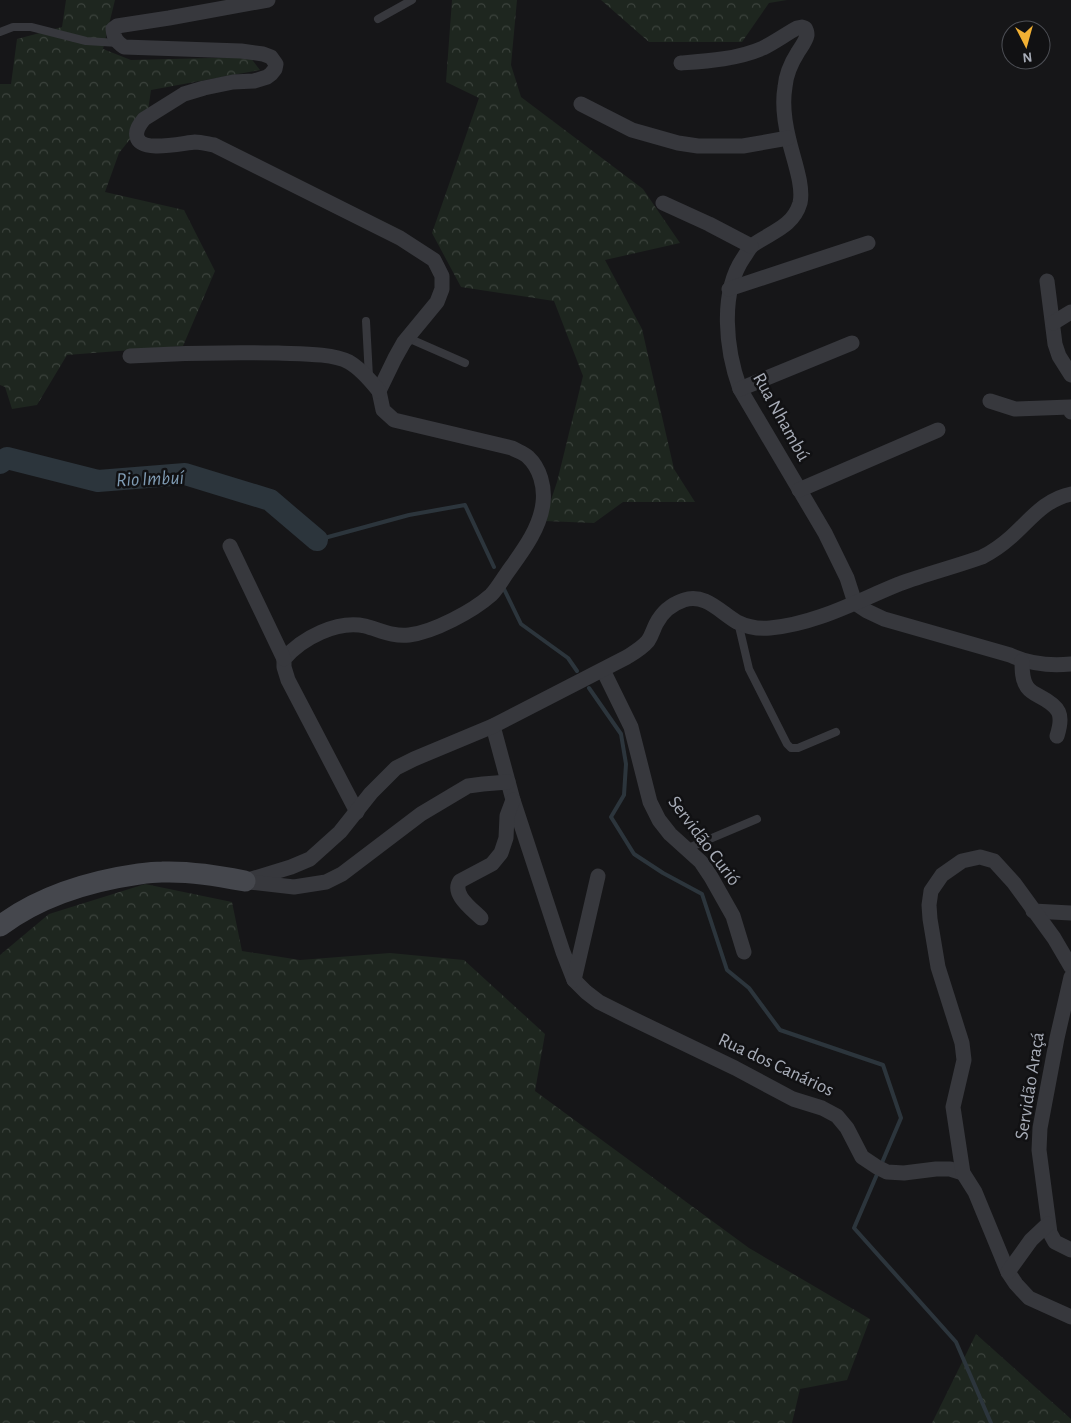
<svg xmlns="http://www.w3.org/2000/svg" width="1071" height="1423" viewBox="0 0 1071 1423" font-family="'Alegreya Sans',sans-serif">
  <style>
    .forest { fill: url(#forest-crowns) }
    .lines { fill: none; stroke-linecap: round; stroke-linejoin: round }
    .stream { stroke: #2c353c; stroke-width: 4 }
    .river { stroke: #2c353c; stroke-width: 22 }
    .lane { stroke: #37383d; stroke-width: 8 }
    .street { stroke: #37383d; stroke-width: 15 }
    .secondary { stroke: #45474d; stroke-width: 21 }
    .labels { text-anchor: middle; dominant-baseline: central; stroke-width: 5; stroke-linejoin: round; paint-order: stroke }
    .street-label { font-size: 19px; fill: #a8adb8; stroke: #111113 }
    .water-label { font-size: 20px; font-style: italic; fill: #7f9bb3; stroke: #111113 }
  </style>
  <defs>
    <pattern id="forest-crowns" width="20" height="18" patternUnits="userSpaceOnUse" patternTransform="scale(1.25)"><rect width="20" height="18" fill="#1e261f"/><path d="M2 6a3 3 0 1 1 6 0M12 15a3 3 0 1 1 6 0" fill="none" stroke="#3c433d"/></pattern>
  </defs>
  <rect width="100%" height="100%" fill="#161618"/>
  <g class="forest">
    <path d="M66 0H115L103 49 131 60 250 57 260 70 151 90 147 118 119 153 105 192 184 210 215 271 183 346 67 355 37 405 12 409 5 387 0 385V84H11L17 39 62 27Z"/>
    <path d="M452 0H517L511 65 521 97 643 189 680 243 605 260 642 329 674 469 695 502H623L594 523 544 521 557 482 583 376 554 301 461 287 432 233 479 98 446 82Z"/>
    <path d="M601 0H787L769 3 742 42H649Z"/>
    <path d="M145 884 232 902 242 951 300 960 390 953 464 960 545 1034 535 1091 749 1248 870 1319 847 1380 800 1389 792 1423H0V955L49 914Z"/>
    <path d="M976 1334 1071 1419V1423H932Z"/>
  </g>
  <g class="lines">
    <g class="stream">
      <path d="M317 540 409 515 465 505 494 567"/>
      <path d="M503 587 521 624 568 658 577 671"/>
      <path d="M589 688 621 734 626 764 624 795 611 817 634 854 663 873 702 894 727 970 749 988 780 1030 883 1065 901 1118 881 1165"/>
      <path d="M878 1172 854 1228 956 1342 991 1423"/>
    </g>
    <path class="river" d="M0 463 7 458 98 481 185 474 270 500 317 540"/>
    <g class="lane">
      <path d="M378 19 412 0"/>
      <path d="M0 32 13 27H31L86 41 118 43"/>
      <path d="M366 321 369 377"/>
      <path d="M408 338 465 363"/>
      <path d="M738 622 749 669 787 744 791 748H798L836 732"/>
      <path d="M686 849 757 819"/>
    </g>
    <g class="street">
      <path d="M268 0 169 18 117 26 113 29C114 39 117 42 124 47L241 51 263 54 271 57 276 64 275 69 271 74 267 77 254 81 233 82 204 88 184 94 144 119C140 124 135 130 137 137 141 153 182 143 195 142 201 142 208 144 214 145L400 238 434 260 442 276V289L437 302 404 342 395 358 379 391 383 410 394 420 512 448C517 451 524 453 528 457 540 468 545 487 543 503 540 529 522 552 507 573 502 580 497 589 491 595 473 611 434 632 409 635 393 637 380 630 365 626 337 620 302 638 284 659V667L288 680 357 812"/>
      <path d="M681 63C708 61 738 59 763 48 775 42 786 34 797 28L802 27 805 28C807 31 807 32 807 35 806 41 801 47 798 52 791 63 786 74 785 87 782 104 785 124 789 140 793 158 804 186 800 203 793 227 771 232 753 245 749 248 747 253 744 257 719 293 726 350 740 389L825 533 847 578 855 603 867 611 884 619 1010 655C1029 664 1050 666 1071 664"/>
      <path d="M581 104 632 130 678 143 698 146H743L788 138"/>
      <path d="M663 203 709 224 751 246"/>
      <path d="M1047 281 1055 344 1059 356 1071 375"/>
      <path d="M729 289 868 243"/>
      <path d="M1053 323 1071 312"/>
      <path d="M130 356C179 353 228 352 278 353 298 354 332 353 349 362 361 369 371 381 379 391"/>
      <path d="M740 389 852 343"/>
      <path d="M990 401 1015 409 1070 407 1071 412"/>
      <path d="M799 490 938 430"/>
      <path d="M230 546 284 659"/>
      <path d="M1022 661C1022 669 1022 680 1027 687 1030 691 1035 694 1039 696 1060 707 1064 714 1057 736"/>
      <path d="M603 670 631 727 650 802 659 820 670 834 701 862 711 877 733 916 744 952"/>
      <path d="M493 726 513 800 563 952 574 980 586 992 599 1002 629 1017 735 1068 793 1099 822 1108 837 1116 847 1128 862 1157 877 1167 887 1172 904 1173 936 1169H950L963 1173"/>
      <path d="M245 881 291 867 310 859 340 832 371 793 396 768 414 759 493 726 627 657C635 652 642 648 648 641 652 635 653 630 656 624 662 612 672 604 684 600 705 593 720 612 737 622 747 627 759 629 770 628 816 624 857 601 899 584 926 574 954 567 982 557 992 552 1002 545 1011 537 1030 520 1045 499 1071 494"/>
      <path d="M249 882 294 887 326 882 342 874 421 814 468 786 483 784 508 782"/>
      <path d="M1033 911 1071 913"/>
      <path d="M481 918C472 909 451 894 460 881L492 864 501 853 506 838 507 816 513 800"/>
      <path d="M1071 967 1054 938 1014 883 994 861 980 857 962 861 942 875 931 891 929 905 930 919 938 967 962 1043 964 1060 953 1107 963 1173 975 1192 1008 1272 1016 1284 1029 1298 1071 1317"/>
      <path d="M1071 977 1057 1038 1040 1128 1039 1150 1050 1233 1055 1242 1071 1250"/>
      <path d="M574 980 598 876"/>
      <path d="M1008 1272 1031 1240 1048 1224"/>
    </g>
    <path class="secondary" d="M0 926C40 896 90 881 139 874 146 873 154 872 162 872 190 871 218 876 245 881"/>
  </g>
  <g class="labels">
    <g class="street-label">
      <text transform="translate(781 417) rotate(61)">Rua Nhambú</text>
      <text transform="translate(704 841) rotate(53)">Servidão Curió</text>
      <text transform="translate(776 1065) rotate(25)">Rua dos Canários</text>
      <text transform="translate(1030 1086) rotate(-81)">Servidão Araçá</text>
    </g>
    <g class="water-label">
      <text transform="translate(150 479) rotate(-2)">Rio Imbuí</text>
    </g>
  </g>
  <g transform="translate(1026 45) rotate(174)"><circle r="24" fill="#111113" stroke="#4d4f55"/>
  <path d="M0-4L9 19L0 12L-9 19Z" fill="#f2b134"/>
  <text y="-8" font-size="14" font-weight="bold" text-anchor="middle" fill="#a8adb8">N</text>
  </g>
</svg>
